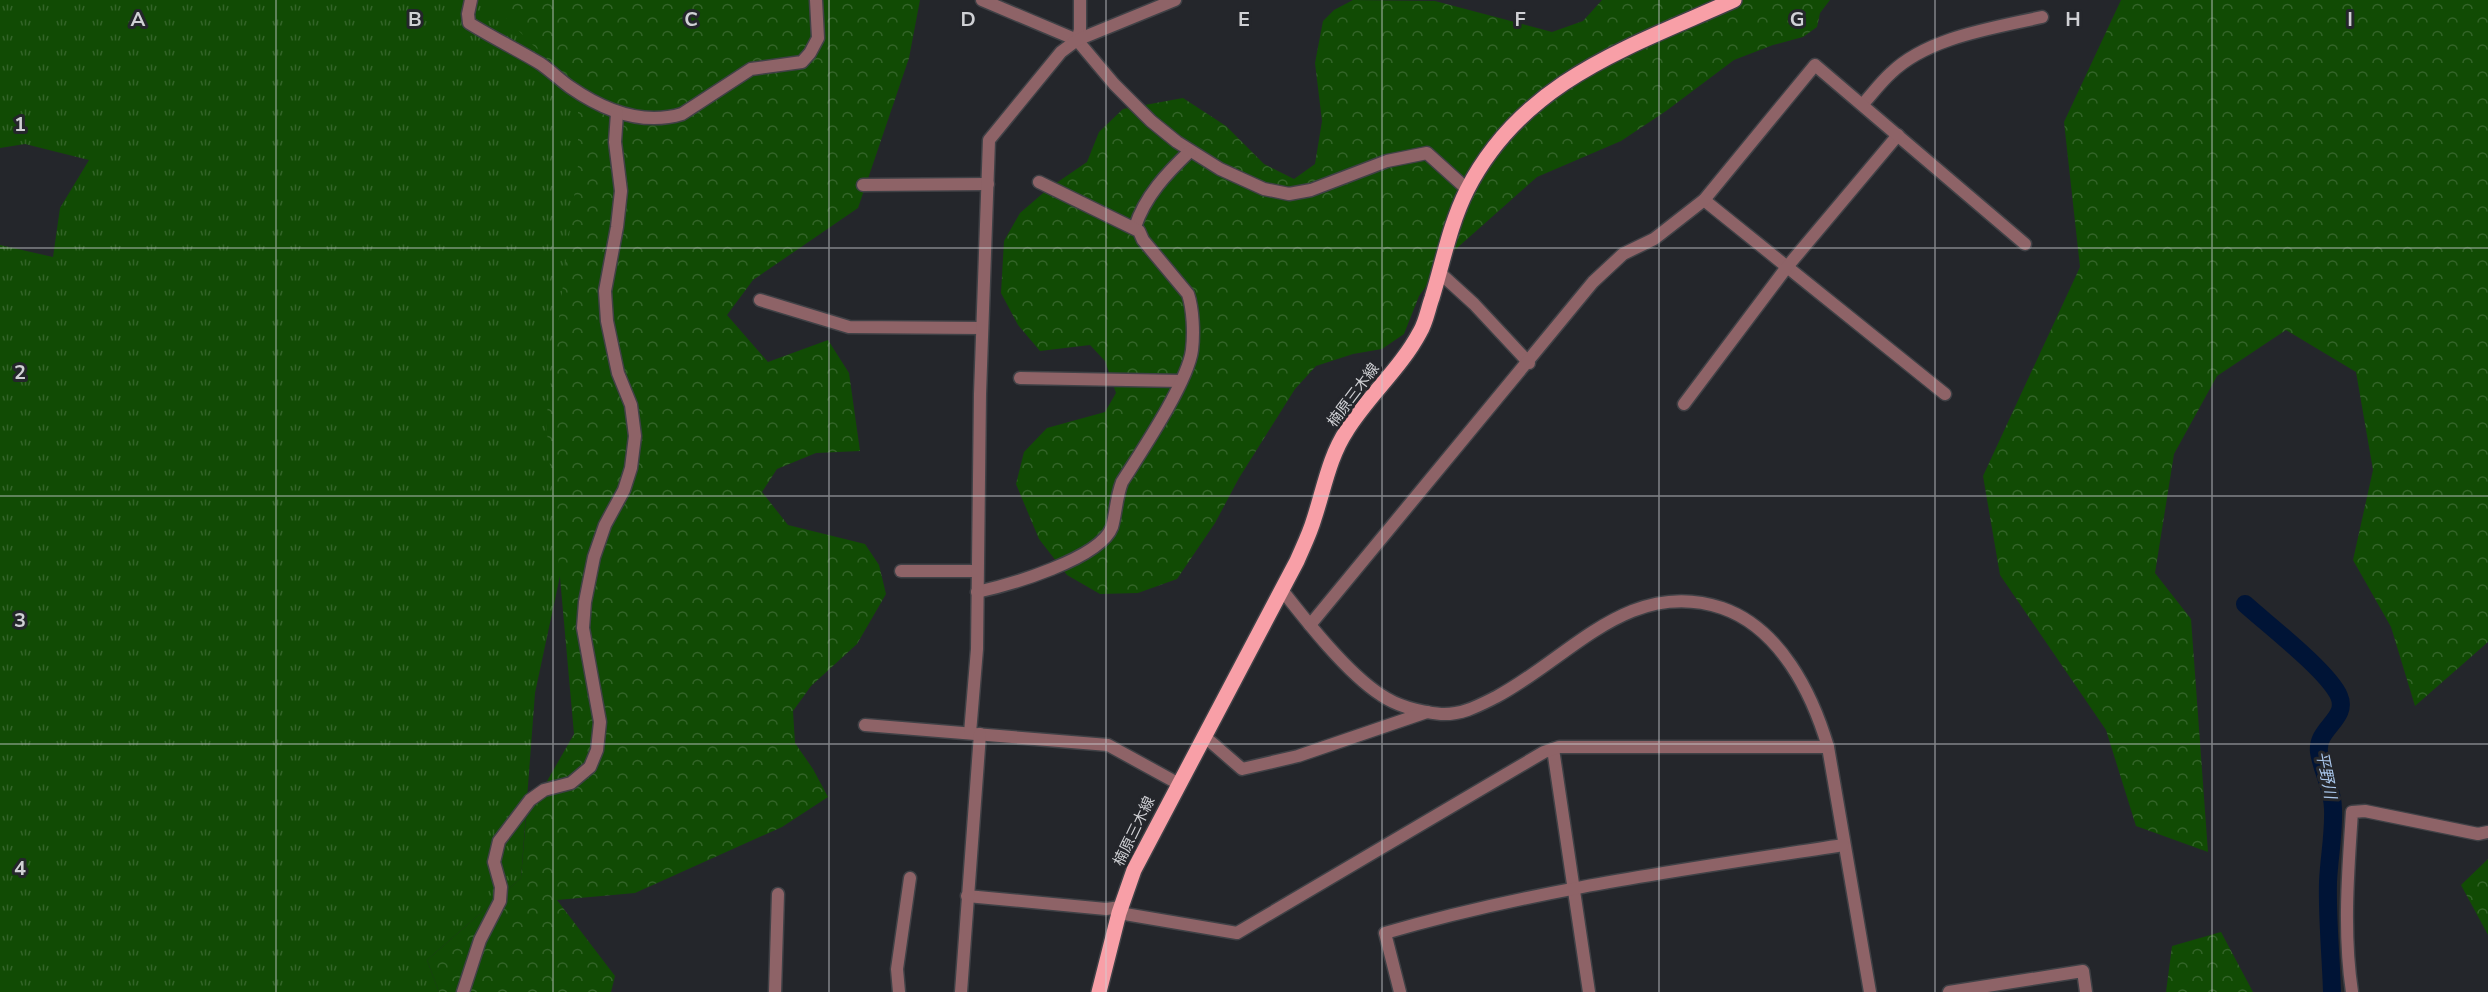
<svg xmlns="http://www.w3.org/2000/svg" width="2488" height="992" viewBox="0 0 2488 992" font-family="'Nunito Sans','Noto Sans JP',sans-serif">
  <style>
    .grass { fill: url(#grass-tufts) }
    .forest { fill: url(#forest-crowns) }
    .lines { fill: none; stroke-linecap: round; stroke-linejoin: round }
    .river { stroke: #001436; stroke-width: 18 }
    .minor-casing { stroke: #404146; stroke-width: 15 }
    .major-casing { stroke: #404146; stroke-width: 18 }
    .minor { stroke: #8e6367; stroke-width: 12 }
    .major { stroke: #f89fa7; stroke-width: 15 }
    .grid { fill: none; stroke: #d0d1d5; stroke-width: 1.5; stroke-opacity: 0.55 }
    .labels { text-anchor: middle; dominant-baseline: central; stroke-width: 6; stroke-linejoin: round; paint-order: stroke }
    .street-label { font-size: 15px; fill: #d0d1d5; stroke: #24262b }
    .water-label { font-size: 16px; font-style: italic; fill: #aac7ec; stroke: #24262b }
    .grid-label { font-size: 20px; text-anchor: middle; font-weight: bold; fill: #d0d1d5; stroke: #24262b; stroke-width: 6; stroke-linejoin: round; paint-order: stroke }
  </style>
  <defs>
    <pattern id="grass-tufts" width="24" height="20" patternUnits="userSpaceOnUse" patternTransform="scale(1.5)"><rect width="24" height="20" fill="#114b04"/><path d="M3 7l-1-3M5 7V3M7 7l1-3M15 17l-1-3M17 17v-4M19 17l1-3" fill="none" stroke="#336428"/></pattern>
    <pattern id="forest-crowns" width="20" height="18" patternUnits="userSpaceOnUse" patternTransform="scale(1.5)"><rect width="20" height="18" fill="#114b04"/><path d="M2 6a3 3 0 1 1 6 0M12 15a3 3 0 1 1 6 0" fill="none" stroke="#336428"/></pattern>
  </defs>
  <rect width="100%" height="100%" fill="#24262b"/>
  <path class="grass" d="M0 0H783L576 501 535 693 521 878 427 960 439 992H0V245L53 257 60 208 89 160 25 144 0 148Z"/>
  <g class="forest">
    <path d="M492 0H920L909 58 858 208 753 280 727 315 768 362 828 340 849 373 860 451 816 453 777 469 762 492 788 525 865 544 879 565 886 594 857 644 811 686 793 711 795 743 813 769 828 797 782 827 635 893 557 900 615 976 611 992H439L427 960 521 878 526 818 574 734 546 421 578 165V90L492 4Z"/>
    <path d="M1353 0 1435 1 1552 32 1583 21 1602 0H1830L1820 13 1817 27 1803 37 1773 45 1734 60 1666 111 1621 141 1537 177 1448 256 1419 296 1404 334 1382 349 1353 354 1316 366 1295 389 1239 478 1215 523 1177 579 1138 593 1100 594 1067 575 1039 539 1016 484 1024 452 1047 428 1105 412 1116 393 1105 361 1090 345 1040 351 1018 325 1001 293 1004 241 1020 213 1049 188 1087 162 1099 132 1123 109 1183 98 1226 126 1264 164 1294 179 1315 164 1322 121 1315 63 1323 21 1334 10Z"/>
    <path d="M2121 0H2488V642L2415 706 2391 627 2353 560 2373 470 2356 372 2286 330 2217 376 2174 454 2155 573 2191 619 2208 852 2136 826 2106 730 2000 575 1983 476 2080 267 2064 122Z"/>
    <path d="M2488 859V935L2461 885Z"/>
    <path d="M2221 932 2253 992H2166L2172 946Z"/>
  </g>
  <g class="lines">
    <path class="river" d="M2245 604C2267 624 2328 671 2339 696 2349 719 2316 728 2319 752 2322 772 2333 789 2333 809 2334 834 2329 858 2328 882 2327 919 2331 956 2332 992"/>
    <g class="minor-casing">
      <g id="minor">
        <path d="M471 0 468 14 469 23C493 38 518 50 541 64 551 71 560 80 570 87 603 110 642 126 682 114L751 69 802 62 810 53 818 38 816 0"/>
        <path d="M982 0 1077 40 1114 84 1151 121 1177 142 1220 169 1264 189 1289 194 1311 190 1387 161 1427 153 1468 190"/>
        <path d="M1077 40 1080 30V0"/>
        <path d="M1863 104C1872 94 1881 82 1891 73 1928 37 1994 28 2042 17"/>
        <path d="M863 185 988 184"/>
        <path d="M1704 200 1945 394"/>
        <path d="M1135 227C1145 196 1167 173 1190 151"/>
        <path d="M1440 273 1474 304 1529 363"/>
        <path d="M760 300 849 327 982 328"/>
        <path d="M1020 378 1181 381"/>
        <path d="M1684 404 1787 267 1898 135"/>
        <path d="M901 571H977"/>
        <path d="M1282 590C1307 622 1347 673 1381 695 1397 706 1421 712 1441 714 1462 715 1478 706 1496 697 1570 658 1629 577 1722 608 1780 628 1812 693 1828 747L1870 992"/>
        <path d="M977 592C1009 585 1100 559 1112 527 1116 513 1116 498 1122 482 1141 452 1188 382 1192 350 1194 333 1193 309 1188 294L1143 240 1139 231 1039 182"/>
        <path d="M1310 625 1593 282 1623 254 1654 239 1704 200 1815 65 2025 244"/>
        <path d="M865 725 1108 745 1179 784"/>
        <path d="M970 733 977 649 980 394 989 140 1061 52 1077 40 1175 0"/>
        <path d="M1204 736 1242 769 1298 756 1427 712"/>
        <path d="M1553 749 1589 992"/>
        <path d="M967 896 1106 909 1121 907"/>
        <path d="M1119 913 1237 933 1544 752 1559 747H1828"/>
        <path d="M463 992 480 940 500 901 501 887 494 862 499 841 530 800 544 790 571 783 590 767 597 750 600 722 583 628 585 602 594 557 605 525 624 490 631 468 635 436 631 405 618 373 607 321 605 291 617 227 621 191 615 142 617 113"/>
        <path d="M775 992 778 894"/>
        <path d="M899 992 897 969 910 878"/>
        <path d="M961 992 980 734"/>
        <path d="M1400 992 1385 933C1535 889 1689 869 1843 845"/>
        <path d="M1949 992 2083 971 2086 992"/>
        <path d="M2352 992C2343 933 2348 871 2352 812L2365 811 2478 834 2488 832"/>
      </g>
    </g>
    <g class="major-casing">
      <path id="major" d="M1099 992 1119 913 1134 870 1297 561C1303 547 1310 533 1314 519 1324 489 1329 457 1347 430 1369 395 1401 368 1420 332 1426 322 1428 309 1432 298 1443 262 1450 224 1467 190 1523 80 1630 47 1734 0"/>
    </g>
    <use href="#minor" class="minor"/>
    <use href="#major" class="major"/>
  </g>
  <path class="grid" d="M276 0V992M553 0V992M829 0V992M1106 0V992M1382 0V992M1659 0V992M1935 0V992M2212 0V992M0 248H2488M0 496H2488M0 744H2488"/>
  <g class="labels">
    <g class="street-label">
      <text transform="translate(1353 395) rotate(-53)">楠原三木線</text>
      <text transform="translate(1134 831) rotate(-64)">楠原三木線</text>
    </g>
    <g class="water-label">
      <text transform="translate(2326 775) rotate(79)">平野川</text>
    </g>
  </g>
  <g class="grid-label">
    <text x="138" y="26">A</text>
    <text x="415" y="26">B</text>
    <text x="691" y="26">C</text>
    <text x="968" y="26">D</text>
    <text x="1244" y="26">E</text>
    <text x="1520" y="26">F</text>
    <text x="1797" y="26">G</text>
    <text x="2073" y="26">H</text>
    <text x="2350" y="26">I</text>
    <text x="20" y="131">1</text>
    <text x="20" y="379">2</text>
    <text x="20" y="627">3</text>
    <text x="20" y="875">4</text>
  </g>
</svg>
